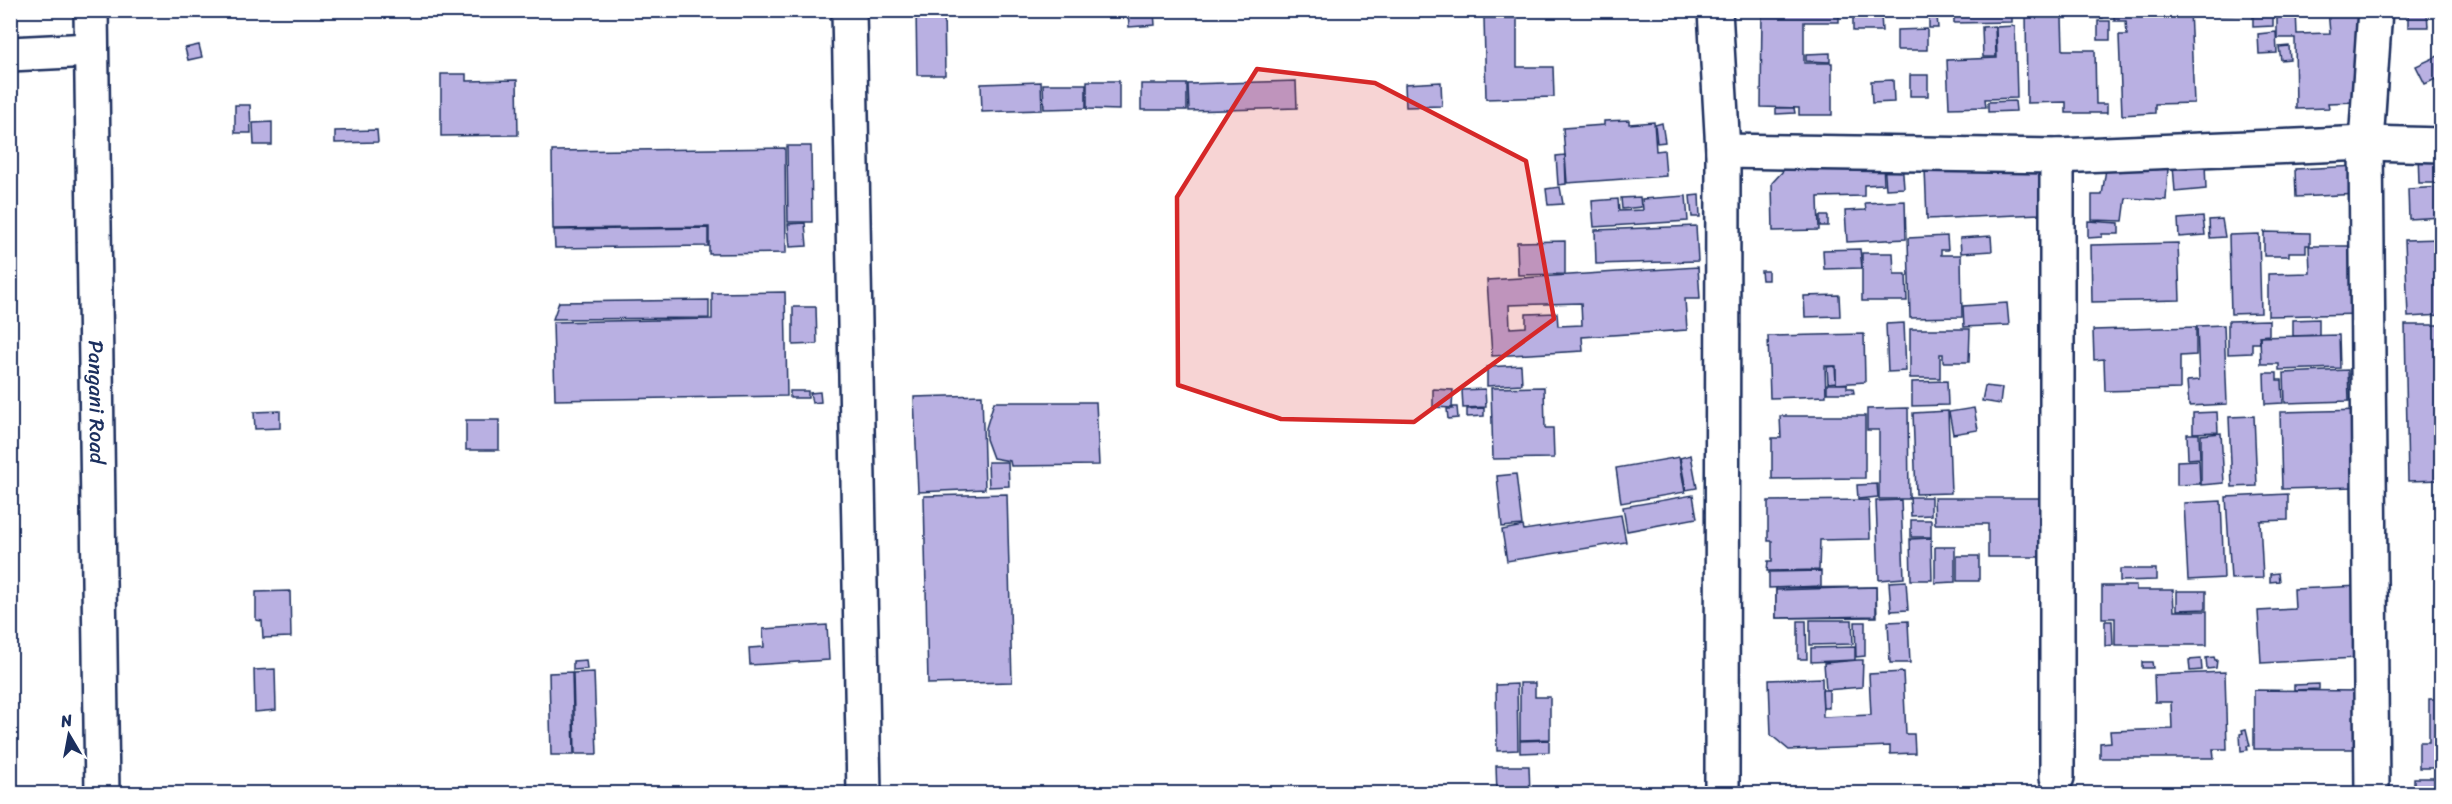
<svg xmlns="http://www.w3.org/2000/svg" width="2452" height="804" viewBox="0 0 2452 804" font-family="Sriracha,sans-serif">
  <style>
    .building { fill: #b9b0e2; stroke: #1b2f5e; stroke-width: 1.5; fill-rule: evenodd }
    .lines { fill: none; stroke-linecap: round; stroke-linejoin: round }
    .minor-casing { stroke: #1b2f5e; stroke-width: 38 }
    .secondary-casing { stroke: #1b2f5e; stroke-width: 38 }
    .minor { stroke: #fff; stroke-width: 33 }
    .secondary { stroke: #fff; stroke-width: 33 }
    .marked { fill: #d62828; fill-opacity: 0.2; stroke: #d62828; stroke-width: 4.5; stroke-linejoin: round }
    .labels { text-anchor: middle; dominant-baseline: central; stroke-width: 4.5; stroke-linejoin: round; paint-order: stroke }
    .street-label { font-size: 21px; fill: #1b2f5e; stroke: #fff }
  </style>
  <rect width="100%" height="100%" fill="#fff"/>
  <filter id="ink" filterUnits="userSpaceOnUse"><feTurbulence type="fractalNoise" baseFrequency=".0167" numOctaves="2"/><feDisplacementMap in="SourceGraphic" scale="12" xChannelSelector="R" yChannelSelector="G"/><feConvolveMatrix kernelMatrix="1 2 1 2 8 2 1 2 1" color-interpolation-filters="sRGB"/></filter>
  <g filter="url(#ink)">
    <g class="building">
      <path d="M916 10H944L945 75H917Z"/>
      <path d="M1128 10H1160V12H1154L1155 25 1129 27Z"/>
      <path d="M1483 10H1528V13L1484 14Z"/>
      <path d="M1762 10H1839V22H1804V63H1832V115H1799V108L1761 107Z"/>
      <path d="M1853 10H1937V15H1881L1882 31H1853Z"/>
      <path d="M1954 10H2012V22L1954 23Z"/>
      <path d="M2026 10H2103V18H2062L2063 50H2095L2096 104H2107V113H2066V102L2027 103Z"/>
      <path d="M2114 10H2190L2194 103 2155 104V113L2122 115 2119 35H2127L2126 21H2114Z"/>
      <path d="M2192 10H2273V26L2253 27V15L2192 16Z"/>
      <path d="M2277 10H2296L2297 34 2330 33 2328 10H2365L2357 102 2328 103 2329 108 2296 109 2295 38H2277Z"/>
      <path d="M2408 10H2442V11H2427L2428 27H2408Z"/>
      <path d="M1937 16 1938 28H1929V17Z"/>
      <path d="M1484 18H1517V67H1553L1554 97 1486 99Z"/>
      <rect x="2098" y="21" width="12" height="19"/>
      <path d="M1995 26 1996 57H1983L1982 27Z"/>
      <path d="M2015 26 2017 98 1985 99 1986 107 1949 108 1947 60 1997 58 1996 27Z"/>
      <path d="M1927 29V50H1897V30Z"/>
      <path d="M2276 32 2277 53 2259 54 2258 34Z"/>
      <path d="M199 45 202 57 188 60 185 48Z"/>
      <path d="M2289 46 2290 59 2281 60 2279 47Z"/>
      <path d="M1830 53V62L1806 61V54Z"/>
      <path d="M2440 55 2442 76 2425 84 2416 66Z"/>
      <path d="M441 74H466V81L517 80 518 135 441 136Z"/>
      <rect x="1910" y="75" width="18" height="21"/>
      <path d="M1893 80 1894 102 1872 103 1871 81Z"/>
      <path d="M1087 81H1119V110L1087 109Z"/>
      <path d="M1296 81 1297 108 1189 111 1188 84Z"/>
      <path d="M1041 82 1042 110 982 112 981 84Z"/>
      <path d="M1441 82 1442 106 1406 107 1405 84Z"/>
      <path d="M1043 84H1086V108L1044 109Z"/>
      <rect x="1141" y="84" width="46" height="26"/>
      <path d="M2015 101 2016 111 1988 112V102Z"/>
      <path d="M235 105H250L251 133H235Z"/>
      <path d="M1776 108H1794L1795 113 1776 114Z"/>
      <path d="M1629 120V124L1654 122 1656 151 1664 150 1666 176 1567 183 1563 128 1604 125V121Z"/>
      <path d="M272 122V145H254L253 123Z"/>
      <path d="M1662 123 1665 142 1657 143 1655 125Z"/>
      <path d="M377 130 378 142 335 143V131Z"/>
      <path d="M787 146H811L812 222H788Z"/>
      <path d="M785 148 786 253 709 254V227L553 229 552 151Z"/>
      <path d="M2418 152H2442V183H2419Z"/>
      <path d="M1565 155 1566 184 1558 185 1556 156Z"/>
      <path d="M2038 157 2040 214 1927 219 1925 169Z"/>
      <path d="M1794 159 1883 163 1884 184 1864 185V196L1818 197 1819 230 1773 231 1772 183Z"/>
      <path d="M1902 161 1904 188 1886 189 1884 162Z"/>
      <path d="M2205 163 2206 189 2175 192 2173 165Z"/>
      <path d="M2117 165 2168 168 2166 200 2126 198 2123 221 2092 220V195H2102L2106 169Z"/>
      <path d="M2359 166 2361 194 2296 197 2295 169Z"/>
      <path d="M1560 187 1563 204 1548 205 1546 189Z"/>
      <path d="M2442 187V217L2409 219 2408 189Z"/>
      <path d="M1699 195 1700 217H1692L1690 196Z"/>
      <path d="M1686 196 1688 221 1594 227 1592 201 1618 199 1619 211 1643 210 1642 199Z"/>
      <path d="M1640 197 1641 207 1622 209 1621 198Z"/>
      <path d="M1905 201 1906 239 1847 242 1845 211 1866 210 1865 203Z"/>
      <rect x="1820" y="216" width="8" height="10"/>
      <path d="M2203 217 2205 235 2179 237 2178 219Z"/>
      <path d="M2222 219 2225 237 2210 238 2209 220Z"/>
      <path d="M2088 221 2119 223V234H2102V237L2088 238Z"/>
      <path d="M805 223 807 246 790 247 788 224Z"/>
      <path d="M1696 226 1698 261 1596 264 1595 230Z"/>
      <path d="M708 228V246L555 248 554 230Z"/>
      <path d="M2264 232 2310 233V245H2306V252H2289V256H2264Z"/>
      <path d="M2259 234 2261 313 2231 314 2229 235Z"/>
      <path d="M1947 236 1948 250H1941V255H1961L1962 317 1910 318 1908 238Z"/>
      <path d="M1991 236 1992 251 1961 253 1960 238Z"/>
      <path d="M2442 239V315L2408 317 2405 240Z"/>
      <path d="M1565 241V274L1518 275 1517 242Z"/>
      <path d="M2178 243 2180 300 2092 302 2091 245Z"/>
      <path d="M2309 246H2361L2362 314 2268 316V274L2310 273Z"/>
      <path d="M1860 249 1862 268 1824 269 1823 250Z"/>
      <path d="M1862 253H1893L1894 274H1906L1907 301H1862Z"/>
      <path d="M1698 267 1700 299H1685L1687 330 1582 337 1583 351 1492 356 1487 280ZM1581 303 1582 325 1558 326 1557 313 1526 314V327L1510 328 1509 305Z"/>
      <path d="M1761 271H1768V280H1762Z"/>
      <path d="M785 292 787 396 555 400 553 322 712 319V293Z"/>
      <path d="M1839 295 1840 316 1805 317 1804 296Z"/>
      <path d="M709 300V318L553 319 559 302Z"/>
      <path d="M2007 303 2009 325 1964 327 1963 306Z"/>
      <path d="M793 307H816L817 344 793 345Z"/>
      <path d="M2319 319V335L2293 336V320Z"/>
      <path d="M2269 320V335L2259 336 2260 343H2252V353L2228 354V321Z"/>
      <path d="M1904 323 1906 371 1888 372 1886 324Z"/>
      <path d="M2224 325 2227 404 2189 406 2187 381 2199 380 2197 326Z"/>
      <path d="M2405 325H2442V480L2408 481Z"/>
      <path d="M2196 327V355L2180 356V389L2105 391 2104 359 2094 360 2093 330Z"/>
      <path d="M1910 329H1970L1969 362H1943V354H1940V378H1910Z"/>
      <path d="M1864 334 1865 382 1836 384V366H1825L1826 396 1770 398 1768 336Z"/>
      <path d="M2339 335 2340 368 2279 370V364H2261L2260 337Z"/>
      <path d="M1521 365 1522 384 1487 386V367Z"/>
      <path d="M1835 366 1836 382 1828 383 1827 367Z"/>
      <path d="M2348 370 2349 401 2285 403 2284 373Z"/>
      <path d="M2264 373H2277V380H2282L2283 403 2265 404Z"/>
      <path d="M1947 381 1948 405 1912 406V382Z"/>
      <path d="M1827 384H1847V388H1853L1854 393H1827Z"/>
      <path d="M1985 386 2002 388 2000 404 1982 401Z"/>
      <path d="M1544 387 1545 428H1553L1554 458 1493 459 1491 388Z"/>
      <path d="M1433 389 1453 390 1452 408 1433 407Z"/>
      <path d="M1485 389 1486 407 1463 408 1462 390Z"/>
      <rect x="790" y="391" width="18" height="7"/>
      <path d="M820 392 821 402 812 403 810 393Z"/>
      <path d="M982 395 985 489 918 492 914 397Z"/>
      <path d="M994 402H1096L1099 465 1011 466 1010 461 993 458 986 439V428Z"/>
      <path d="M1453 407H1457L1458 418 1448 419 1447 409H1453Z"/>
      <path d="M1484 408V416L1467 417V409Z"/>
      <path d="M1908 408 1909 499H1879V430H1867V409Z"/>
      <path d="M1974 408 1978 430 1953 434 1949 412Z"/>
      <path d="M2363 410 2354 487 2282 489 2280 412Z"/>
      <path d="M280 411V428L255 429 254 412Z"/>
      <path d="M1948 411 1951 493 1916 494 1913 413Z"/>
      <path d="M2217 412 2218 432 2193 433V413Z"/>
      <path d="M1780 416H1865V478L1772 479V438H1781Z"/>
      <path d="M2254 416 2257 486 2232 487 2229 417Z"/>
      <rect x="466" y="420" width="33" height="30"/>
      <path d="M2221 433 2224 483 2201 485V435Z"/>
      <path d="M2187 434H2199L2200 458 2188 459Z"/>
      <path d="M1691 455 1697 488 1686 490 1680 458Z"/>
      <path d="M1679 457 1685 492 1621 503 1616 468Z"/>
      <path d="M2199 460 2200 484 2177 485V461Z"/>
      <path d="M988 462H1008L1009 486 989 487Z"/>
      <path d="M1516 474 1522 525 1502 527 1497 476Z"/>
      <path d="M1877 484 1878 497 1858 499 1857 485Z"/>
      <path d="M1007 494 1012 682 928 684 924 496Z"/>
      <path d="M2288 494V520L2260 521 2263 578 2231 579 2226 497Z"/>
      <path d="M1693 495 1697 518 1627 531 1623 507Z"/>
      <path d="M1910 497H1931V515L1911 516Z"/>
      <path d="M1934 498H2046V557H1988V524H1935Z"/>
      <path d="M1869 500 1870 539 1820 540 1819 570 1767 571 1768 561H1772V541H1768V501Z"/>
      <path d="M1901 500 1904 578 1879 580 1876 501Z"/>
      <path d="M2221 501 2224 578 2188 580 2184 503Z"/>
      <path d="M1621 515 1626 542 1507 561 1502 530 1523 526 1524 530Z"/>
      <rect x="1911" y="520" width="20" height="17"/>
      <path d="M1931 538 1932 580H1911L1910 539Z"/>
      <path d="M1935 547H1955V582L1935 583Z"/>
      <rect x="1957" y="556" width="22" height="25"/>
      <path d="M2120 569H2156V580L2120 581Z"/>
      <path d="M1821 571V586L1769 588V572Z"/>
      <path d="M2278 573 2279 581 2270 582V574Z"/>
      <path d="M1906 581 1908 610 1891 611 1889 582Z"/>
      <path d="M2102 586H2136V590H2173L2174 611H2207V645H2115V618H2102Z"/>
      <path d="M2361 586 2356 658 2261 663 2258 611 2295 609 2294 589Z"/>
      <path d="M1876 587 1877 617 1776 618V588Z"/>
      <path d="M1876 587V616L1776 618V590Z"/>
      <path d="M290 591 291 637 263 638 262 621 256 620V592Z"/>
      <path d="M2177 591H2206V609L2177 610Z"/>
      <path d="M1810 620H1852L1853 644 1810 645Z"/>
      <path d="M1798 621H1806L1807 659H1798Z"/>
      <path d="M1908 621 1910 663H1890L1888 622Z"/>
      <path d="M2105 621H2112L2113 645 2105 646Z"/>
      <path d="M1855 622H1865V656L1856 657Z"/>
      <path d="M827 625 829 660 750 665 749 648 764 647 763 629Z"/>
      <path d="M1855 647V660L1811 662V648Z"/>
      <path d="M2214 657 2215 660H2217L2216 668 2207 669 2206 658Z"/>
      <path d="M2201 659 2202 670 2190 671 2189 660Z"/>
      <path d="M586 660 587 669 573 670V661Z"/>
      <path d="M1858 660H1863L1862 687 1826 690 1824 663Z"/>
      <path d="M2142 662H2152L2153 668H2142Z"/>
      <path d="M275 669 276 710 255 712 254 670Z"/>
      <path d="M572 672 574 755H551L549 673Z"/>
      <path d="M594 672 597 754H575L573 673Z"/>
      <path d="M1903 672 1906 734H1914L1915 753 1890 754V746L1789 750 1771 735 1769 680 1822 678 1823 717 1871 715 1869 674Z"/>
      <path d="M2225 672 2227 749H2213L2214 758H2100V743L2111 742 2110 731 2172 729 2171 702H2155L2154 675Z"/>
      <path d="M1520 683H1535V697H1550V739L1520 740Z"/>
      <path d="M1517 684 1518 750 1497 751 1496 685Z"/>
      <path d="M2319 684V689L2294 690V685Z"/>
      <path d="M1822 690H1829V708H1823Z"/>
      <path d="M2254 690 2363 691 2356 749H2254Z"/>
      <path d="M2429 699H2442V768H2419V742H2429Z"/>
      <path d="M2246 729 2250 746H2247L2248 750 2241 751 2240 734 2243 733 2242 730Z"/>
      <path d="M1549 740V752L1520 753V741Z"/>
      <path d="M1496 766H1529L1530 794H1497Z"/>
      <rect x="2414" y="778" width="28" height="16"/>
    </g>
    <g class="lines">
      <g class="minor-casing">
        <g id="minor">
          <path d="M849 10 864 794"/>
          <path d="M1715 10 1723 151 1722 789"/>
          <path d="M10 54 91 50"/>
          <path d="M1723 151 2057 156 2366 143 2442 145"/>
          <path d="M2057 777V156"/>
          <path d="M2372 794 2366 143 2375 10"/>
        </g>
      </g>
      <g class="secondary-casing">
        <g id="secondary">
          <path id="s1" d="M91 10 102 794"/>
        </g>
      </g>
      <use href="#minor" class="minor"/>
      <use href="#secondary" class="secondary"/>
    </g>
  </g>
  <path class="marked" d="M1257 69 1375 83 1526 161 1554 319 1414 422 1281 419 1178 385 1177 197Z"/>
  <g class="labels">
    <g class="street-label">
      <text stroke="none"><textPath href="#s1" startOffset="392">Pangani Road</textPath></text>
    </g>
  </g>
  <rect width="2452" height="804" fill="none" stroke="#fff" stroke-width="36"/>
  <rect x="18" y="18" width="2416" height="768" fill="none" stroke="#1b2f5e" stroke-width="2" filter="url(#ink)"/>
  <g transform="translate(69 735) rotate(350)" stroke="#ffffff" stroke-width="4.5" paint-order="stroke">
  <path d="M0-4.5L10 22L0 15L-10 22Z" fill="#1b2f5e"/>
  <text y="-9" font-size="16" font-weight="bold" text-anchor="middle" fill="#1b2f5e">N</text>
  </g>
</svg>
